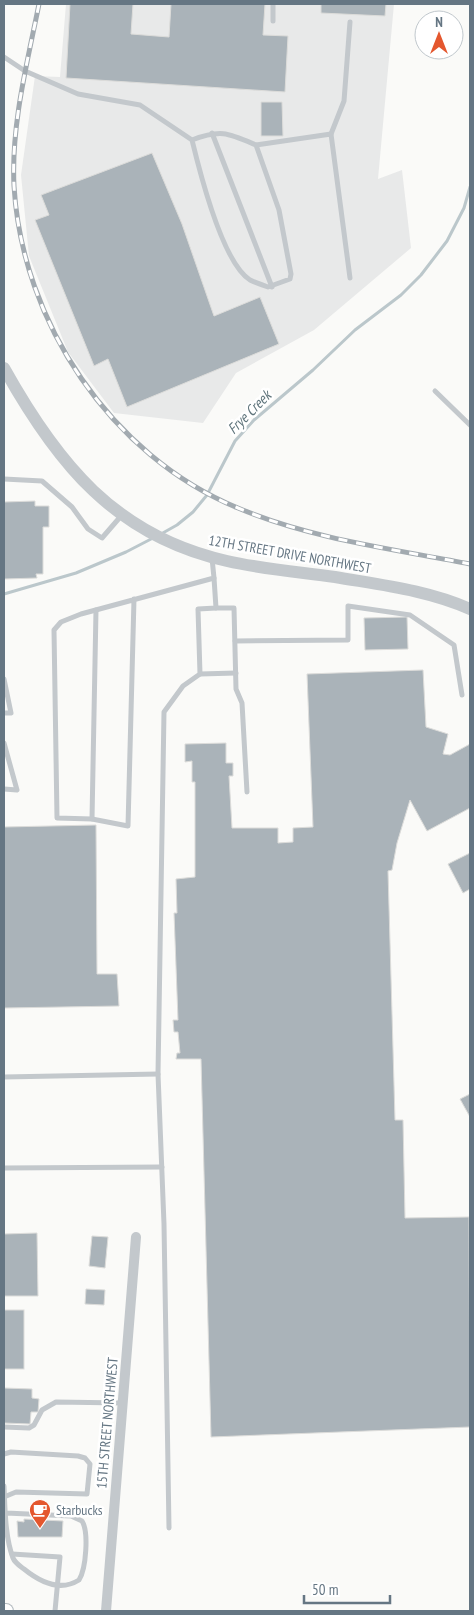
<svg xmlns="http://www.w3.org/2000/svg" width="474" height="1615" viewBox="0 0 474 1615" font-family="'PT Sans Narrow',sans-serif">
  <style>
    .built { fill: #e8e9e9 }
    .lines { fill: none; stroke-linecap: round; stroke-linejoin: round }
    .stream { stroke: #bbc7cb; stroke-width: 3 }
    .building { fill: #aab3b9; stroke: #dcdcda }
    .secondary-casing { stroke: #b3babf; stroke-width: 16 }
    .service { stroke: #c3c8cc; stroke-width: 5 }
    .minor { stroke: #c3c8cc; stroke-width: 10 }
    .tertiary { stroke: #c3c8cc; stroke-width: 12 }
    .secondary { stroke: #fff; stroke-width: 14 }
    .rail-casing { stroke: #a2aab0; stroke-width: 5 }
    .rail { stroke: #fff; stroke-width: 3; stroke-dasharray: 9; stroke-linecap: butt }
    .labels { text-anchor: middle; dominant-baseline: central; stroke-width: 5; stroke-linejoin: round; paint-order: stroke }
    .street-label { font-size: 14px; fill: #657683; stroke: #fff }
    .poi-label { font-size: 14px; fill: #657683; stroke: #fff; text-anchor: start }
    .water-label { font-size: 15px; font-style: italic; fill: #60757c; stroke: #fff }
  </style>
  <rect width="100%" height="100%" fill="#fafaf8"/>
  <path class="built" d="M66 4H394L378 179 402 170 411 248 314 330 236 373 203 423 114 413 68 352 29 256 21 175 35 76 60 77Z"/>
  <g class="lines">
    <g class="stream">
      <path d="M161 534 177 525 193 512 207 495 235 441 254 420 313 370 355 330 401 295 421 275 447 241 464 208 470 187"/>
      <path d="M4 594 76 573 126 552 153 538"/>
    </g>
  </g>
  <g class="building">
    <path d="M70 4H133L131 34 169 37 171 4H265L263 35 288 36 285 92 66 78Z"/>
    <path d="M321 4H386L385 16 321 13Z"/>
    <path d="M261 102H282L283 136H261Z"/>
    <path d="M152 153 182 224 214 316 260 297 279 344 127 407 108 359 94 366 35 220 49 215 41 195Z"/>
    <path d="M35 501V506H49V527H43V574H36L37 578 4 579V502Z"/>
    <path d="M407 617 408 649 365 650 364 618Z"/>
    <path d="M423 670 426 727 448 734 443 754 450 755 470 744V808L427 831 410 800 397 843 392 870 388 871 395 1120H403L405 1218 469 1217 470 1427 211 1437 201 1059H176L177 1053H180L178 1032H174L173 1020H178L174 913H177L176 879 195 877V782H192V761L185 762V744L226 743V763H233V776H229L232 828H278V843L293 842V828L313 827 307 674Z"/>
    <path d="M96 825 97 974H117L119 1006 4 1008V827Z"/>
    <path d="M470 853V889L463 893 448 864Z"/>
    <path d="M470 1094V1117L460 1099Z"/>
    <path d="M37 1233 38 1296H4V1234Z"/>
    <path d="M92 1236 108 1237 105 1268 89 1266Z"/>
    <path d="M86 1289 105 1290 104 1305 85 1304Z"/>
    <rect x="4" y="1310" width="20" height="59"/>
    <path d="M4 1388 32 1389V1398L39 1399 38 1412H31L30 1424 4 1423Z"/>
    <path d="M24 1519 63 1521 62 1537H18L17 1521 24 1522Z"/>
  </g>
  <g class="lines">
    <g class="secondary-casing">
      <path id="secondary" d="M4 1611H6"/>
    </g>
    <g class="service">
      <path d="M273 21V4"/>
      <path d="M4 57 25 71 78 94 140 105 192 140C200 173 222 262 250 280 256 283 262 285 268 287L290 279 291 274 279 210 256 145C228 133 221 129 192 140"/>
      <path d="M212 133 272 287"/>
      <path d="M331 134 344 101 350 22"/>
      <path d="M256 145 331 134 350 278"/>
      <path d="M435 391 470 425"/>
      <path d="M4 479 42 481 72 507 88 529 102 538 121 516"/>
      <path d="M134 599 128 826 92 819 57 818 54 630 61 622 81 614 214 578 212 558"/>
      <path d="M216 608H234L236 689 242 703 247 792"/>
      <path d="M235 641 348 640V606L410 615 454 645 462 695"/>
      <path d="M200 674 236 673"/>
      <path d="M4 679 11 713H4"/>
      <path d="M4 743 17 790 4 789"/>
      <path d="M92 819 96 610"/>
      <path d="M4 1077 158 1074"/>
      <path d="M4 1168 162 1167"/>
      <path d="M4 1427 29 1428 34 1425 42 1410 56 1402 122 1403"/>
      <path d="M4 1454 11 1452 78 1456 85 1458 90 1464 87 1494 16 1492 4 1497"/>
      <path d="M4 1486C5 1508 5 1537 13 1558 15 1563 20 1566 24 1569 40 1582 60 1592 79 1580 86 1569 89 1532 82 1521L71 1516 6 1513"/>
      <path d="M169 1528 164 1224 158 1074 164 712 183 686 200 674 198 609 216 608 214 578"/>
      <path d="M12 1554 60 1557 55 1611"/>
    </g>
    <path class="minor" d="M106 1611 136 1237"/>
    <path class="tertiary" d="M4 368C57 463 115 536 227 561 262 569 299 572 335 577 381 585 427 590 470 609"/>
    <use href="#secondary" class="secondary"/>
    <g class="rail-casing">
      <path id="rail" d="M39 4C27 64 11 125 14 186 22 322 111 456 238 508 311 539 393 549 470 564"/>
    </g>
    <use href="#rail" class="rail"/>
  </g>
  <defs>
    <g id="cafe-pin" transform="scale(1.125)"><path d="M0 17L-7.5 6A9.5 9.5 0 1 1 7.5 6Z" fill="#e4572e" stroke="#fff"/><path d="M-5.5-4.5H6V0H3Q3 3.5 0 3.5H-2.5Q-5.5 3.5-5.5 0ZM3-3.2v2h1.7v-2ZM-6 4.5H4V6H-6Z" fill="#fff"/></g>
  </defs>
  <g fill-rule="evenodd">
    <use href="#cafe-pin" x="40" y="1510"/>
  </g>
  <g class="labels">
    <g class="street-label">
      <text transform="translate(290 554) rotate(10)">12TH STREET DRIVE NORTHWEST</text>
      <text transform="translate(107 1423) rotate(-85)">15TH STREET NORTHWEST</text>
    </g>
    <g class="poi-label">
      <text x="56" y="1510">Starbucks</text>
    </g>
    <g class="water-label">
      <text transform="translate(249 412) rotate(-45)">Frye Creek</text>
    </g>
  </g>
  <rect width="474" height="1615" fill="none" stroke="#657683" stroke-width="10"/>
  <g transform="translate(439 35)"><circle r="24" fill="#ffffff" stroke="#c1c8cd"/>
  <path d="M0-4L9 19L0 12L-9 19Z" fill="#e4572e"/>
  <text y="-8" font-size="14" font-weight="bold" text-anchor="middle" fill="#657683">N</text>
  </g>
  <path d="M304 1595v8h86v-8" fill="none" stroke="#657683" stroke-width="2.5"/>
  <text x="312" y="1595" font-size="15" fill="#657683" stroke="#ffffff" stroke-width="4" paint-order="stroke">50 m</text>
</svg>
